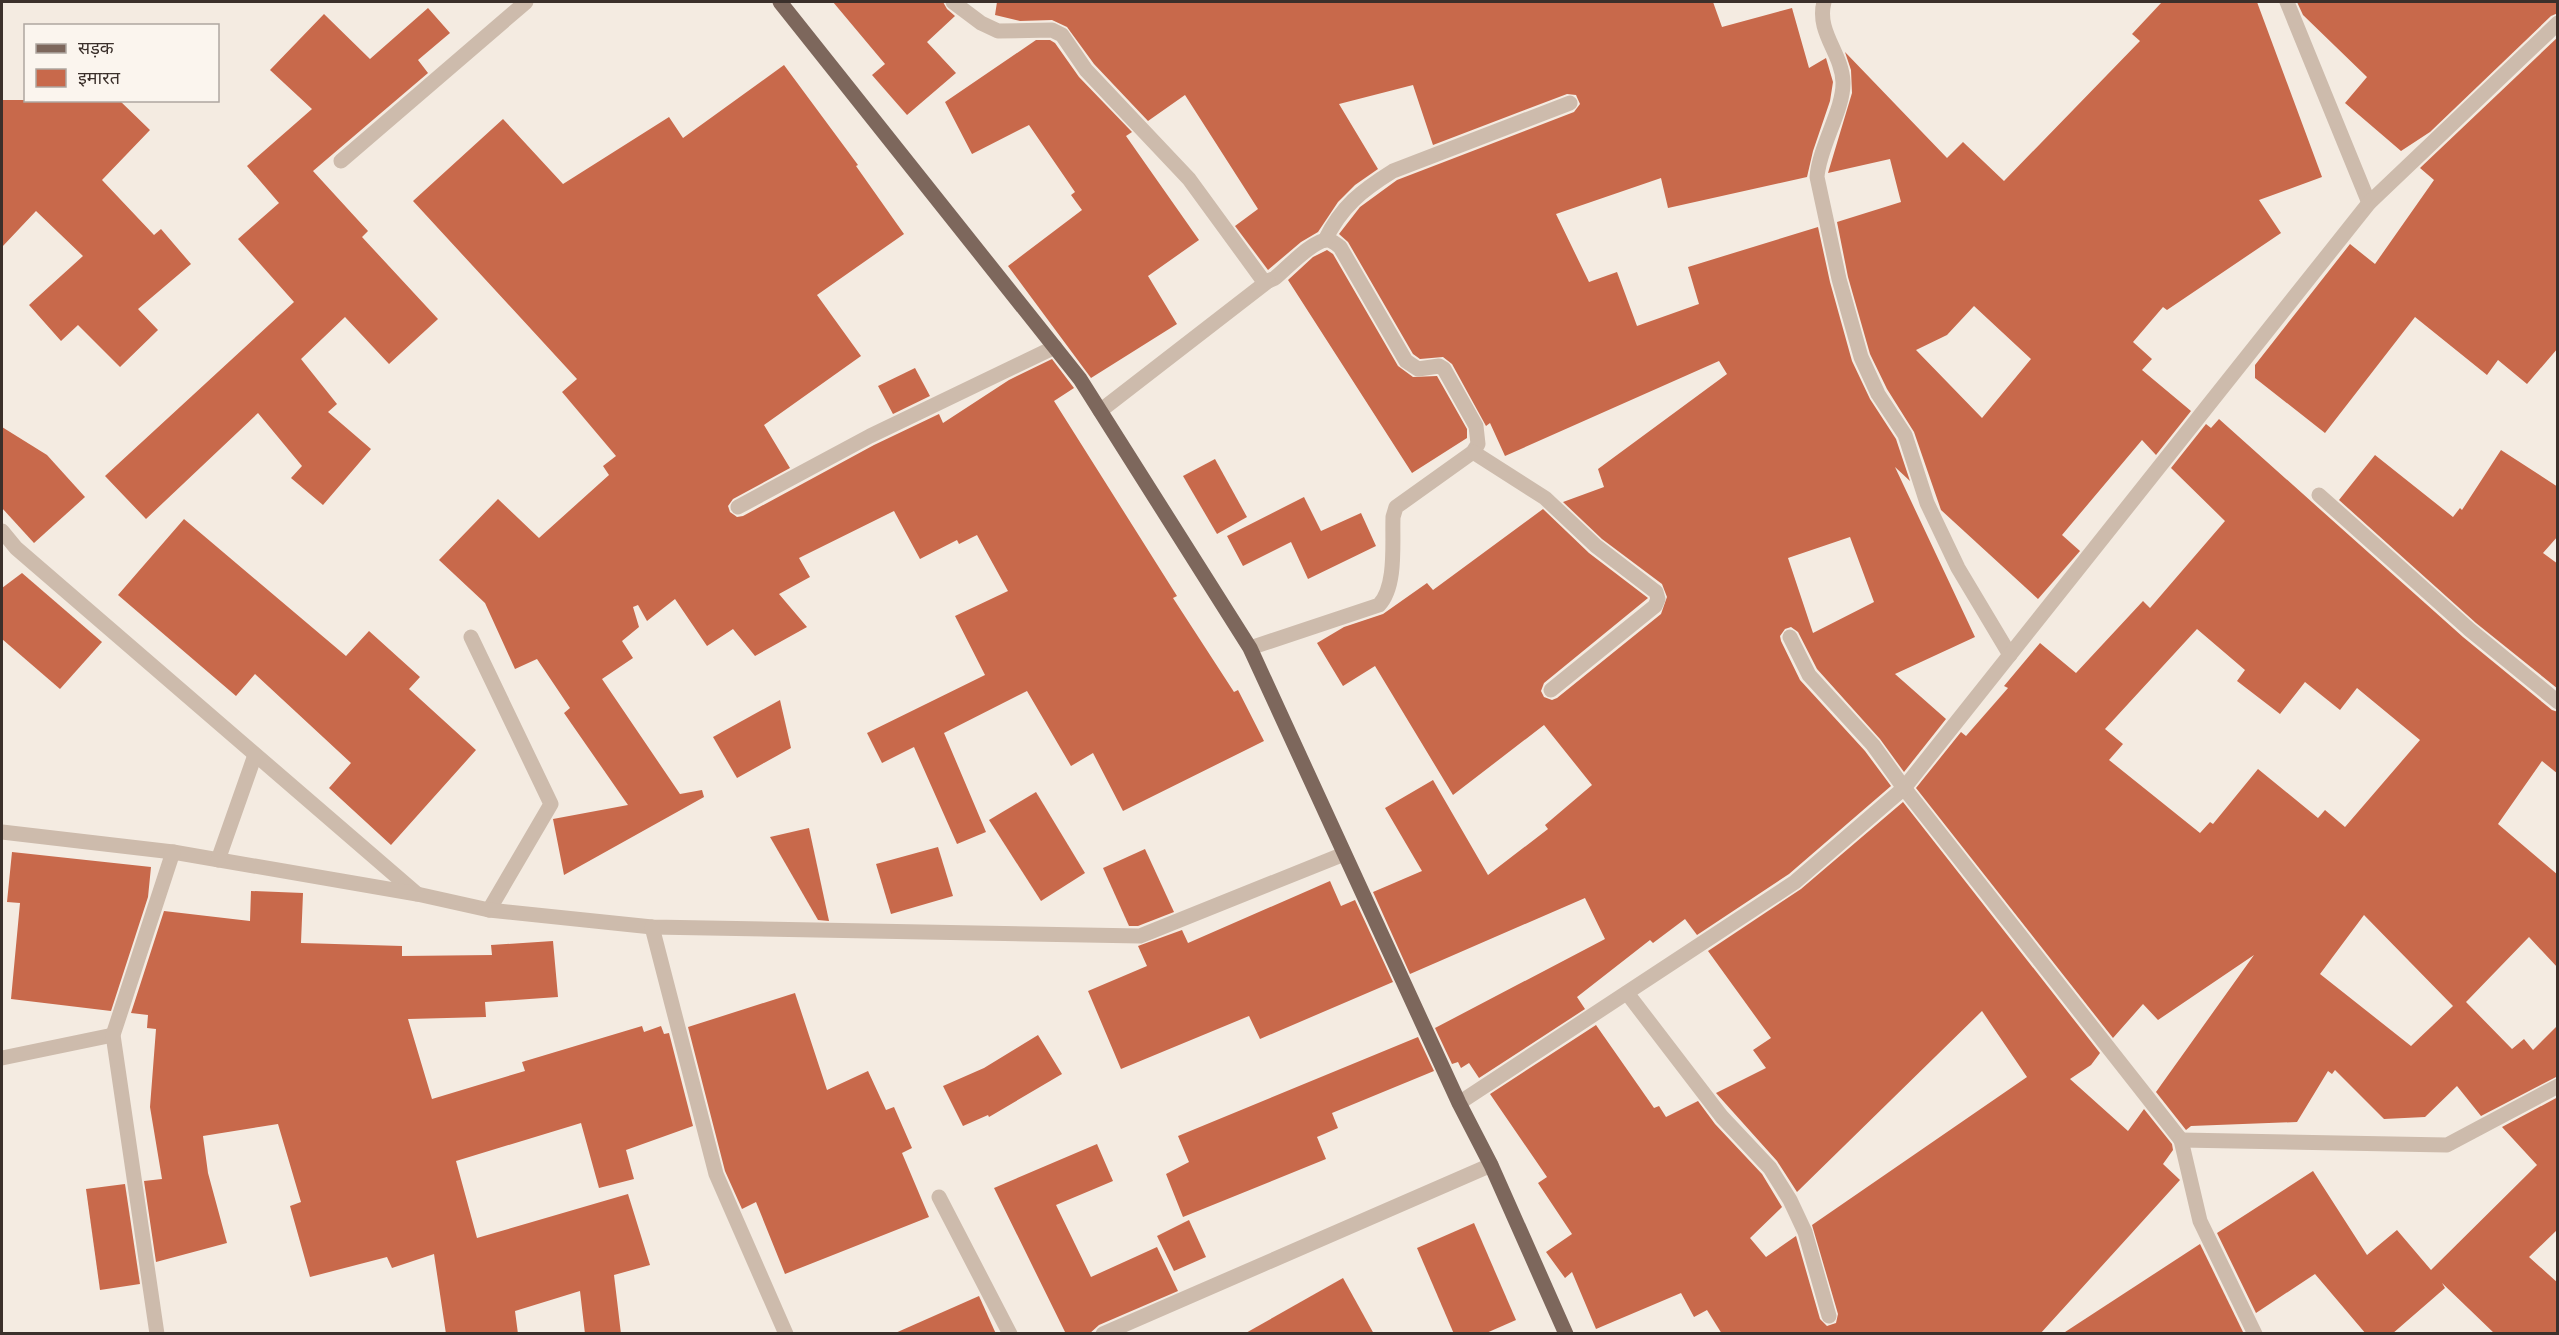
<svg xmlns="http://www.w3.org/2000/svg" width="2559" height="1335" viewBox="0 0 2559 1335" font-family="Signika,'Noto Sans Devanagari',sans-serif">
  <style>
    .building { fill: #c8694b; fill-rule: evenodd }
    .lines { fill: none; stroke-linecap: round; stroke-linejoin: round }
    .minor { stroke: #cdbbac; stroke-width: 15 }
    .major { stroke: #7d675c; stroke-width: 15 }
  </style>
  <rect width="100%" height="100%" fill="#f4ebe1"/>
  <g class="building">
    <path d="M833 2H943L947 9 955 16 927 42 956 73 907 115 872 75 885 64Z"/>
    <path d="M997 2H1713L1722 27 1792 8 1809 68 1826 58 1833 82 1830 101 1813 151 1807 177 1668 208 1661 178 1556 214 1589 282 1617 272 1637 326 1699 304 1688 267 1818 227 1830 282 1852 361 1870 399 1896 439 1910 481 1895 467 1975 637 1895 674 1946 719 1904 772 1880 739 1817 669 1798 632 1791 627 1785 629 1780 636 1781 641 1800 680 1865 751 1891 786 1789 874 1697 935 1685 919 1653 943 1650 940 1577 997 1585 1009 1479 1078 1469 1063 1461 1068 1458 1062 1452 1064 1435 1028 1605 939 1585 898 1410 974 1373 892 1422 871 1385 808 1433 780 1488 875 1548 829 1545 825 1592 785 1544 725 1453 795 1375 666 1343 686 1317 643 1344 627 1383 614 1427 583 1433 590 1543 509 1589 553 1648 598 1544 683 1541 691 1544 697 1552 700 1557 698 1661 614 1667 597 1662 584 1602 539 1563 502 1604 487 1598 469 1727 374 1719 361 1505 456 1490 423 1486 426 1452 364 1443 357 1420 359 1413 354 1348 242 1339 234 1360 207 1397 180 1574 112 1580 104 1576 95 1567 94 1433 145 1413 85 1339 104 1378 169 1355 185 1338 202 1318 232 1301 242 1268 270 1235 226 1258 209 1185 95 1148 121 1094 64 1067 27 1052 20 1020 21 995 15ZM1850 537 1874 602 1813 633 1788 558Z"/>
    <path d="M2162 2H2257L2322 177 2259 200 2281 233 2167 310 2163 307 2133 342 2152 359 2142 370 2191 411 2156 455 2142 440 2062 535 2080 551 2038 599 1941 510 1914 432 1887 389 1870 354 1848 277 1837 222 1901 202 1890 159 1828 173 1852 93 1851 70 1845 52 1947 158 1963 142 2004 181 2140 41 2132 34ZM1974 306 2031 359 1982 418 1916 350 1947 335Z"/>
    <path d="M2297 2H2558V13L2551 16 2430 132 2401 151 2345 103 2367 77 2303 15Z"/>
    <path d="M428 8 450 33 418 60 428 73 313 171 368 231 362 237 438 319 389 364 345 317 301 359 337 404 328 412 371 449 323 505 291 478 302 466 258 413 146 519 105 476 294 302 238 239 279 203 247 166 312 109 270 70 324 14 370 59Z"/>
    <path d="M2558 37V348L2527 384 2498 360 2487 375 2415 317 2325 433 2255 378V365L2350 244 2375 264 2434 180 2420 168Z"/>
    <path d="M1036 40H1050L1055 43 1079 77 1132 132 1126 136 1199 240 1148 276 1177 324 1091 378 1008 266 1082 210 1071 195 1075 192 1029 125 972 154 945 102Z"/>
    <path d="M784 65 858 165 856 166 904 234 817 295 861 356 764 425 790 468 733 499 728 506 730 512 737 517 743 516 874 445 939 414 943 423 1009 380 1052 359 1074 388 1054 401 1177 596 1173 598 1234 692 1238 690 1264 741 1123 811 1093 753 1071 766 1027 691 944 733 986 832 957 844 914 747 882 763 867 733 985 675 955 616 1008 591 977 535 959 544 957 540 920 559 894 511 799 558 810 577 779 594 807 627 755 656 733 629 707 646 675 599 647 621 638 605 633 607 639 627 622 641 633 658 602 679 680 794 702 790 704 797 564 875 553 819 628 805 564 713 570 708 537 659 515 669 485 603 439 560 498 499 539 538 609 475 603 466 616 456 562 392 577 379 413 201 503 119 563 184 669 117 683 138Z"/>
    <path d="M2 100H119L150 130 102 180 154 235 161 229 191 264 138 309 158 330 120 367 78 325 61 341 29 305 83 256 36 211 2 247Z"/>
    <path d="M1327 250 1333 254 1398 366 1413 377 1437 376 1467 429V438L1412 473 1288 280 1313 257Z"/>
    <path d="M915 368 930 396 893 414 878 386Z"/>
    <path d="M2219 419 2463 637 2552 710 2558 712V774L2542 761 2498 824 2558 875V968L2529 937 2466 1002 2512 1049 2524 1039 2533 1050 2558 1025V1076L2481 1116 2457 1086 2425 1117 2384 1119 2335 1070 2332 1074 2328 1071 2297 1122 2191 1126 2186 1130 2156 1092 2254 955 2158 1020 2143 1004 2113 1038 1916 788 1961 732 1966 736 2008 688 2004 686 2040 643 2076 673 2143 601 2150 608 2225 521 2171 468 2206 424 2211 428ZM2197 629 2245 670 2237 681 2280 714 2305 682 2340 710 2357 688 2420 740 2345 827 2325 810 2318 818 2258 769 2213 824 2210 822 2200 833 2109 760 2123 744 2105 729ZM2364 915 2453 1006 2411 1046 2320 974Z"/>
    <path d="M2 427 47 455 85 497 34 543 2 508Z"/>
    <path d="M2501 450 2558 487V536L2543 553 2558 564V689L2476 623 2339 500 2375 455 2453 517 2460 508 2462 510Z"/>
    <path d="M1215 459 1247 517 1217 534 1183 476Z"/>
    <path d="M1304 497 1321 531 1361 513 1376 546 1308 579 1291 542 1243 566 1227 536Z"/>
    <path d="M184 519 346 656 369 631 420 677 409 689 476 750 391 845 329 788 351 763 255 674 236 696 118 595Z"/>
    <path d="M22 573 102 642 60 689 2 639V588Z"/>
    <path d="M780 700 791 748 737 778 713 737Z"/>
    <path d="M1036 792 1085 873 1041 901 989 820Z"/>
    <path d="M1903 802 2100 1053 2091 1065 2070 1079 2128 1131 2144 1109 2172 1144 2173 1150 2163 1164 2180 1180 2040 1334H1722L1707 1310 1694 1317 1681 1293 1596 1329 1572 1272 1565 1278 1546 1252 1572 1234 1538 1183 1547 1177 1490 1094 1596 1025 1654 1108 1659 1106 1666 1117 1698 1101 1715 1124 1762 1174 1782 1207 1750 1238 1766 1257 1796 1236 1820 1319 1827 1326 1836 1323 1838 1314 1812 1225 2027 1077 1982 1011 1797 1192 1777 1161 1716 1093 1766 1068 1753 1050 1771 1038 1708 951 1801 889Z"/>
    <path d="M809 828 829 921 818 920 770 837Z"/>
    <path d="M938 847 953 896 891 914 876 864Z"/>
    <path d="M1145 849 1174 912 1138 926H1129L1103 868Z"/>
    <path d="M12 852 151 867 148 897 111 1011 11 999 20 903 7 902Z"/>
    <path d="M1330 881 1341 906 1355 900 1393 982 1260 1039 1249 1016 1121 1069 1088 991 1147 966 1138 946 1182 930 1188 943Z"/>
    <path d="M251 891 303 893 301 943 402 946V956L492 955 491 945 553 941 558 997 485 1002 486 1017 408 1019 432 1099 525 1071 522 1062 642 1026 644 1032 661 1026 664 1034 669 1033 693 1126 626 1150 634 1179 599 1188 581 1123 456 1161 477 1238 628 1194 650 1265 614 1275 621 1334H585L580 1291 515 1311 518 1334H446L434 1254 392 1268 387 1257 310 1277 290 1206 301 1202 278 1124 203 1136 208 1173 227 1243 156 1262 144 1181 162 1179 150 1107 156 1029 147 1028 148 1015 131 1013 164 911 250 921Z"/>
    <path d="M795 993 827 1090 868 1071 886 1110 894 1107 912 1148 902 1153 929 1217 785 1274 756 1202 742 1209 725 1171 688 1027Z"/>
    <path d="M1038 1035 1062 1074 989 1117 988 1115 963 1126 943 1086 984 1068Z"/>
    <path d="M1418 1037 1434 1071 1332 1113 1338 1128 1317 1137 1326 1159 1183 1217 1166 1174 1189 1162 1178 1136Z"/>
    <path d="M2558 1097V1229L2529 1257 2558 1283V1334H2495L2442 1283 2445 1288 2392 1334H2366L2315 1274 2256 1313 2217 1233 2313 1171 2367 1255 2397 1230 2431 1270 2537 1165 2502 1127Z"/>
    <path d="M1097 1144 1113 1181 1056 1205 1091 1277 1157 1247 1178 1291 1099 1325 1089 1334H1066L994 1188Z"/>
    <path d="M125 1184 140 1284 100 1290 86 1189Z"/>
    <path d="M1189 1220 1206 1257 1174 1271 1157 1236Z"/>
    <path d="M1474 1223 1516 1320 1484 1334H1454L1417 1248Z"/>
    <path d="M2200 1244 2244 1334H2062Z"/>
    <path d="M1343 1278 1374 1334H1244Z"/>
    <path d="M979 1296 996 1334H893Z"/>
  </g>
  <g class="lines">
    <g class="minor">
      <path d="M953 2 981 23 998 31 1052 30 1062 35 1086 70 1189 179 1262 279 1268 281 1275 278C1286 269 1313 240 1327 240 1332 240 1336 244 1340 247L1406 361 1418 369 1439 366 1444 369 1476 426 1478 444 1473 452 1396 507 1393 517C1392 542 1397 586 1379 605L1250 648"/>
      <path d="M1824 2C1816 32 1842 53 1843 82 1844 109 1819 147 1817 177L1839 279 1861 357 1878 394 1905 435 1927 503 1958 568 2010 655"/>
      <path d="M2287 2 2369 203"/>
      <path d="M341 161 526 2"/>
      <path d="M1325 240C1342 206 1361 191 1393 171L1570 103"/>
      <path d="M1100 411 1268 281"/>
      <path d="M1473 452 1545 498 1596 546 1656 592 1658 599 1655 606 1551 690"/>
      <path d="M2319 495 2470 630 2558 702"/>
      <path d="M738 507 870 436 1055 347"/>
      <path d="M2 531 16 548 417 894"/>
      <path d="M471 637 551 804 489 910"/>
      <path d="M1790 637 1809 675 1873 745 1904 788 2181 1140 2200 1221 2255 1334"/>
      <path d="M2 832 173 852 417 894 489 910 652 927 1140 936 1344 854"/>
      <path d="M218 860 255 755"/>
      <path d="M652 927 716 1174 786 1334"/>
      <path d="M1627 993 1722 1117 1770 1168 1790 1200 1805 1232 1829 1316"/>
      <path d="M2 1058 113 1035"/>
      <path d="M1459 1103 1795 882 1904 788 2369 203 2558 23"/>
      <path d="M2181 1140 2447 1145 2558 1086"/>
      <path d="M939 1197 1010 1334"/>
      <path d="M157 1334 113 1035 173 852"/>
      <path d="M1103 1334 1491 1165"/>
    </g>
    <path class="major" d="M780 2 1080 379 1250 648 1459 1103 1491 1165 1566 1334"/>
  </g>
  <rect width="2559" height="1335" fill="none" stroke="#3b302b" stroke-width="6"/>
  <rect x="24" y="24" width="195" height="78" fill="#fbf5ee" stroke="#aea6a0" stroke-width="1.5"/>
  <rect x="36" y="44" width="30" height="9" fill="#7d675c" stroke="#aea6a0" stroke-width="1.5"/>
  <text x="78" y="54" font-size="18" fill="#3b302b">सड़क</text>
  <rect x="36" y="69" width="30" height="18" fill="#c8694b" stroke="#aea6a0" stroke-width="1.5"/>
  <text x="78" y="84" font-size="18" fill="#3b302b">इमारत</text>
</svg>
